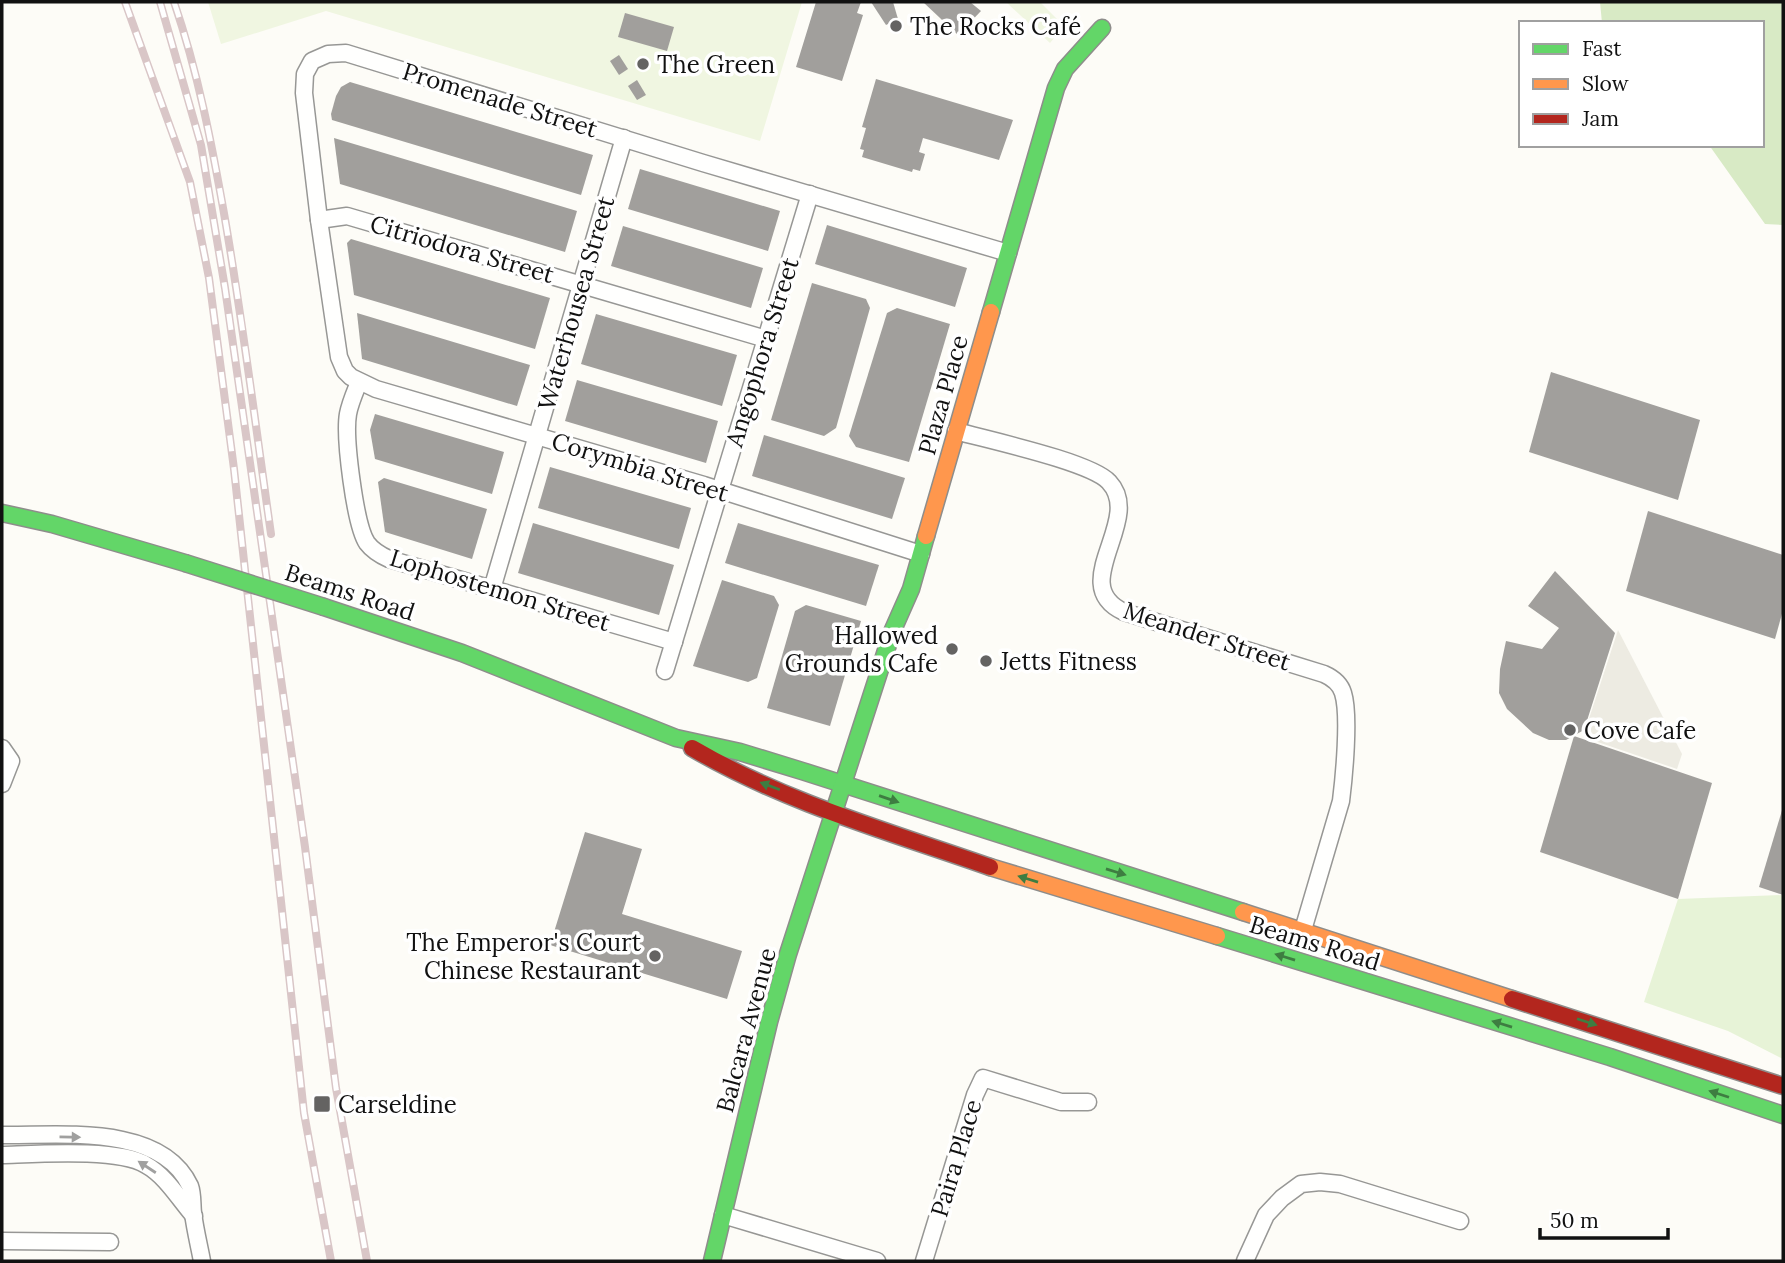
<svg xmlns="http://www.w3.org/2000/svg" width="1785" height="1263" viewBox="0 0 1785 1263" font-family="Lora,serif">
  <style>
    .green { fill: #e7f3d7 }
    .forest { fill: #d8eac5 }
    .pitch { fill: #f0f6e1 }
    .plaza { fill: #edebe2 }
    .building { fill: #a19f9c }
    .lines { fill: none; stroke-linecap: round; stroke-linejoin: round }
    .street-casing { stroke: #979795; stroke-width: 19 }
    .fast-casing { stroke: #8e8d8b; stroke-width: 19 }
    .slow-casing { stroke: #8e8d8b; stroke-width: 19 }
    .jam-casing { stroke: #8e8d8b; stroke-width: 19 }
    .street { stroke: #fffffe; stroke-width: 16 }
    .fast { stroke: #63d668; stroke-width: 16 }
    .slow { stroke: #ff974d; stroke-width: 16 }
    .jam { stroke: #b3261e; stroke-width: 16 }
    .rail-casing { stroke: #d9c6c7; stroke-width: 8 }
    .rail { stroke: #fff; stroke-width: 5; stroke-dasharray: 16; stroke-linecap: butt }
    .fast-bridge-casing { stroke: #8e8d8b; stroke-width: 19; stroke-linecap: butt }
    .fast-bridge { stroke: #63d668; stroke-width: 16 }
    .oneway { fill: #3e7d41 }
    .oneway2 { fill: #a0a09f }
    .poi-dot { fill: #646362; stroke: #fff; stroke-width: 2.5 }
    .labels { text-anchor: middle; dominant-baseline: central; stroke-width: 7; stroke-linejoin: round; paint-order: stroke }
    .poi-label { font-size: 24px; fill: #111; stroke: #fff; text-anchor: start }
    .street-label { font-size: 24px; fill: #111; stroke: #fff }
  </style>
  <rect width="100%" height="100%" fill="#fdfcf7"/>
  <path class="green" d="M1783 895V1059L1728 1031 1644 1002 1678 899Z"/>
  <path class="forest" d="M1600 2H1783V225L1765 224 1709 145H1762V23H1602Z"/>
  <g class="pitch">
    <path d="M208 2H802L760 141 326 11 221 44Z"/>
    <path d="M1006 2H1040L1064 26 1050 43Z"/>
  </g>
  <path class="plaza" d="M1618 630 1682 754 1677 769 1583 737Z"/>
  <g class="building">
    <path d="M816 2H861L857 13 863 15 842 81 796 67Z"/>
    <path d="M871 2H893L898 19 886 25Z"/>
    <path d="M923 2H970L981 11 958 35Z"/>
    <path d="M625 13 674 27 667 51 618 37Z"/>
    <path d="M619 55 628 69 619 75 610 61Z"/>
    <path d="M876 79 1013 120 999 160 923 138 919 152 925 154 920 171 913 169 912 172 862 157 864 150 860 149 866 128 862 127Z"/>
    <path d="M637 80 646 95 637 100 628 86Z"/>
    <path d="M350 82 593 155 581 195 332 120 331 114 336 96 341 87Z"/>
    <path d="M334 138 577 211 565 252 340 184Z"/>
    <path d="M640 169 780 211 768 251 628 209Z"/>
    <path d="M827 225 967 268 955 307 815 264Z"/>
    <path d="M623 226 763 268 751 308 611 266Z"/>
    <path d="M351 239 550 298 535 349 354 295 347 243Z"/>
    <path d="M812 283 866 299 870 308 836 428 824 436 771 420Z"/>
    <path d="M897 308 950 324 909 462 856 447 849 436 887 313Z"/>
    <path d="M357 313 530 365 517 406 362 359Z"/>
    <path d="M596 314 737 355 722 406 581 364Z"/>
    <path d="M1551 372 1700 420 1678 500 1529 452Z"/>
    <path d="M577 380 718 421 706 463 565 421Z"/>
    <path d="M375 414 504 452 492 494 375 459 370 430Z"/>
    <path d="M764 435 905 478 892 519 752 476Z"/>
    <path d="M550 467 691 508 679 549 538 508Z"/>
    <path d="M384 478 487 509 472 559 385 532 378 482Z"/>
    <path d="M1648 511 1783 555V610L1775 639 1626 591Z"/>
    <path d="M533 523 674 565 659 615 518 573Z"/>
    <path d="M738 523 879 565 866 606 725 563Z"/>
    <path d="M1555 571 1615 633 1584 730 1566 740H1549L1533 733 1507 709 1499 693 1500 669 1506 641 1542 649 1559 628 1528 606Z"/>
    <path d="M722 580 774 596 779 605 757 678 748 682 693 666Z"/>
    <path d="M806 605 861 621 830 726 767 708 795 611Z"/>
    <path d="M1574 736 1712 783 1678 899 1540 852Z"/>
    <path d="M1783 807V895L1759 887Z"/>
    <path d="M585 832 642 849 622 914 742 951 727 999 550 945Z"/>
  </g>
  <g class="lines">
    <g class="street-casing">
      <g id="street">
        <path d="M319 220 347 216 766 339"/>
        <path d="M359 382C355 392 350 403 348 414 344 437 355 525 367 543 373 551 380 555 389 559L674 642"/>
        <path d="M956 431C988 440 1091 462 1109 482 1145 520 1065 585 1124 612L1324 674C1333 678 1340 683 1343 693 1350 715 1344 777 1341 801L1303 930"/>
        <path d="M921 554 704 485 376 389 351 377 345 371 339 357 319 220 304 93 305 74 312 61 328 54 346 53 703 163 1008 253"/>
        <path d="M492 589 624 138"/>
        <path d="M665 671 810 194"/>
        <path d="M2 748 11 761 2 784"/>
        <path d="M2 1135C59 1136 161 1123 190 1186 193 1194 192 1205 193 1213 195 1229 199 1245 202 1261"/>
        <path d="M2 1155C36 1154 119 1148 146 1165 166 1176 179 1199 194 1216"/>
        <path d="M723 1215 877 1261"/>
        <path d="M2 1241 110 1242"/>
        <path d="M924 1261 975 1095 983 1078 1061 1102H1088"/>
        <path d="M1245 1261 1266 1215 1282 1198 1301 1184 1320 1182 1340 1184 1460 1221"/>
      </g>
    </g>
    <g class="fast-casing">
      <g id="fast">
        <path d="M991 312 1056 88 1065 69 1102 28"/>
        <path d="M2 513 52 524 185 563"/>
        <path d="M324 607 462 653 676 738 740 752 802 771 1243 912"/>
        <path d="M1217 936 1610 1057 1783 1115"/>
        <path d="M712 1261 769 1022 788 954 892 632 911 589 926 536"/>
      </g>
    </g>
    <g class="slow-casing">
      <g id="slow">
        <path d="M926 536 991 312"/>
        <path d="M990 867 1217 936"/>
        <path d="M1243 912 1512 999"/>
      </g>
    </g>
    <g class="jam-casing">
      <g id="jam">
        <path d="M692 748C784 802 890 832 990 867"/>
        <path d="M1512 999 1783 1086"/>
      </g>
    </g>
    <use href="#street" class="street"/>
    <use href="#fast" class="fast"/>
    <use href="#slow" class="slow"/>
    <use href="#jam" class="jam"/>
    <g class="rail-casing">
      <g id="rail">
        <path d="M125 2 190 182 209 278 234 469 304 1113 331 1261"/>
        <path d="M160 2 201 145 225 288 305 847 336 1088 367 1261"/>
        <path d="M174 2C198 72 212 145 225 219 243 323 256 429 271 534"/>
      </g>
    </g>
    <use href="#rail" class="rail"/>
    <g class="fast-bridge-casing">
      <path id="fast-bridge" d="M185 563 324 607"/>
    </g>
    <use href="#fast-bridge" class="fast-bridge"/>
  </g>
  <defs><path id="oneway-solid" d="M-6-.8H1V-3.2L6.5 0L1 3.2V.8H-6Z" transform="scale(1.75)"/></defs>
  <g class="oneway">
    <use href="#oneway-solid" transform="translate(770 786) rotate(-159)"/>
    <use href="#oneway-solid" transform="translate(889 799) rotate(19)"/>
    <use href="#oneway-solid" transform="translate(1116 872) rotate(17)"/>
    <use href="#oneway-solid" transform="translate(1028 879) rotate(-163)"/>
    <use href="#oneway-solid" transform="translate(1285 957) rotate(-163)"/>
    <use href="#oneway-solid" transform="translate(1587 1022) rotate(18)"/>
    <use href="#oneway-solid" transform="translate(1502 1024) rotate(-163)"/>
    <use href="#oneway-solid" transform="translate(1719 1094) rotate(-162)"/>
  </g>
  <g class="oneway2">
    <use href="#oneway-solid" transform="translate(70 1137) rotate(1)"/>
    <use href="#oneway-solid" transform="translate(147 1167) rotate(-147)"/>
  </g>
  <g class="poi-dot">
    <circle cx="896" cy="26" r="7"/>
    <circle cx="643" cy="64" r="7"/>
    <circle cx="952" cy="649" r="7"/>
    <circle cx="986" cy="661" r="7"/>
    <circle cx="1570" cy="730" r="7"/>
    <circle cx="655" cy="956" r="7"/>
    <rect x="313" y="1095" width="18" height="18" rx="3.5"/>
  </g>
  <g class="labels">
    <g class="poi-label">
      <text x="910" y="26">The Rocks Café</text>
      <text x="657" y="64">The Green</text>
      <text x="938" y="635" text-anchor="end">Hallowed<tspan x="938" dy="28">Grounds Cafe</tspan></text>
      <text x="1000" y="661">Jetts Fitness</text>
      <text x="1584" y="730">Cove Cafe</text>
      <text x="641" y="942" text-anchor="end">The Emperor's Court<tspan x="641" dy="28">Chinese Restaurant</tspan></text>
      <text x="338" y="1104">Carseldine</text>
    </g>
    <g class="street-label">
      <text transform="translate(500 100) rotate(17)">Promenade Street</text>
      <text transform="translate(462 249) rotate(16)">Citriodora Street</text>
      <text transform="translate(576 303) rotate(-74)">Waterhousea Street</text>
      <text transform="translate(762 352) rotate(-73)">Angophora Street</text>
      <text transform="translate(943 395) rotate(-74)">Plaza Place</text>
      <text transform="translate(640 467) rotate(17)">Corymbia Street</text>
      <text transform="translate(500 590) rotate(17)">Lophostemon Street</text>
      <text transform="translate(350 592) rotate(18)">Beams Road</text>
      <text transform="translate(1207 636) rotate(18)">Meander Street</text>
      <text transform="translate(1315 943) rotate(17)">Beams Road</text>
      <text transform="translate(746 1030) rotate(-75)">Balcara Avenue</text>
      <text transform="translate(956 1158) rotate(-73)">Paira Place</text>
    </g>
  </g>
  <rect width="1785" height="1263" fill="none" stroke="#111111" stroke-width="7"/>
  <rect x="1519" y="21" width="245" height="126" fill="#ffffff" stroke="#a0a0a0" stroke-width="2"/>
  <rect x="1533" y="44" width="35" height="10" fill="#63d668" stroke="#a0a0a0" stroke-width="2"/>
  <text x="1582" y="56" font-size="21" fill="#111111">Fast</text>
  <rect x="1533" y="79" width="35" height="10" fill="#ff974d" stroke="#a0a0a0" stroke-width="2"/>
  <text x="1582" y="91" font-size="21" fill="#111111">Slow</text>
  <rect x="1533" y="114" width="35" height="10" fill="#b3261e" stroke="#a0a0a0" stroke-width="2"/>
  <text x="1582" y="126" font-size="21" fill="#111111">Jam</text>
  <path d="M1540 1228v10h128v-10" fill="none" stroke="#111111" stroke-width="3.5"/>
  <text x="1550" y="1228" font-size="21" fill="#111111" stroke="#ffffff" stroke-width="5" paint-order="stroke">50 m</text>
</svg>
